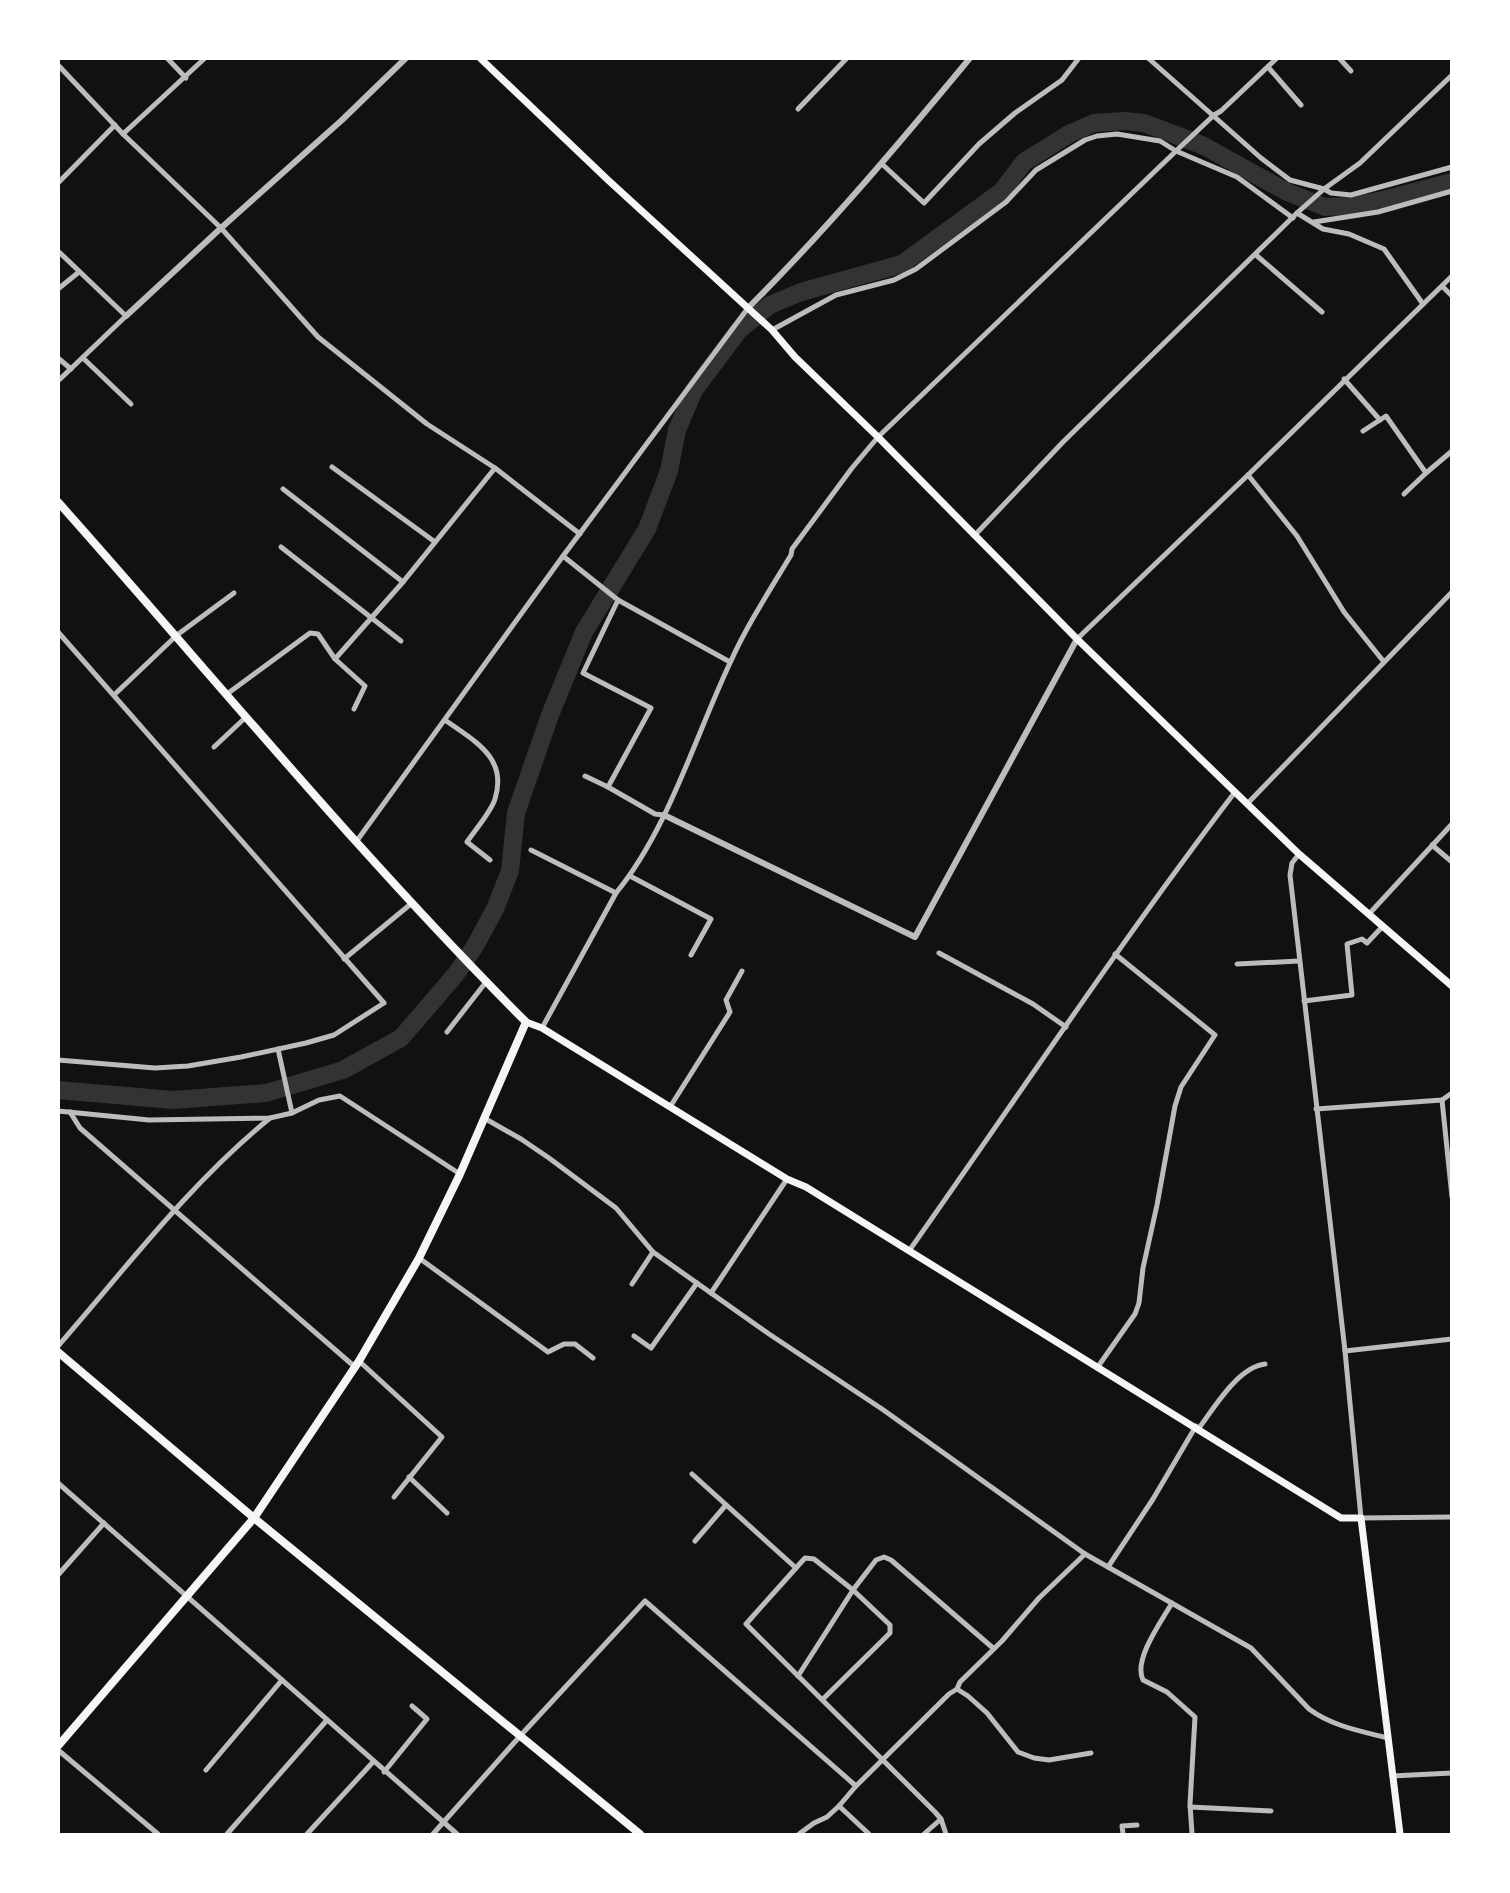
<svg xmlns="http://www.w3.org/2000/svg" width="1510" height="1893" viewBox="0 0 1510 1893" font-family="'Space Grotesk',sans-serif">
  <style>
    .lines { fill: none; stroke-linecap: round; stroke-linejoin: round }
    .river { stroke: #333; stroke-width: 18 }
    .minor { stroke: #bcbcbc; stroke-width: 5 }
    .tertiary { stroke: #bcbcbc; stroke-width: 6 }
    .secondary { stroke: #f5f5f5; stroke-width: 7 }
    .primary { stroke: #f5f5f5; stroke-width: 8 }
    .trunk { stroke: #f5f5f5; stroke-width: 8 }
  </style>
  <rect width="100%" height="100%" fill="#111"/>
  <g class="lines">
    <path class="river" d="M58 1090 173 1100 266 1093 343 1070 401 1038 456 974 475 946 495 909 510 871 516 813 550 715 584 632 647 529 669 471 677 430 694 390 739 330 770 305 801 292 902 264 1002 191 1024 162 1069 134 1094 123 1124 121 1144 123 1176 135 1204 146 1287 192 1325 207 1350 206 1383 200 1452 182"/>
    <g class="minor">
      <path d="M167 58 186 78"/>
      <path d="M1148 58 1261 158 1290 180 1324 189 1331 193 1351 195 1452 167"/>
      <path d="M1339 58 1351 71"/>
      <path d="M58 65 123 134 221 228 318 337 427 424 495 468 580 534"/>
      <path d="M1268 67 1301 105"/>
      <path d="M798 109 847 58"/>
      <path d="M123 134 205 58"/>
      <path d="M882 164 924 203 979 144 1015 113 1062 80 1079 58"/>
      <path d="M58 183 115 125"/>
      <path d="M1297 213 1323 229 1349 234 1384 249 1423 304"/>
      <path d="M1314 222 1378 212 1452 191"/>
      <path d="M58 251 126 316 58 381"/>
      <path d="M1256 255 1322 312"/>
      <path d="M1442 286 1452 296"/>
      <path d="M58 289 79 272"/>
      <path d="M772 330 836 295 894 280 916 269 1006 202 1036 170 1085 140 1097 136 1117 134 1160 141 1176 151 1237 177 1293 218"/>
      <path d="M58 358 71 369"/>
      <path d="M83 358 131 404"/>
      <path d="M1344 379 1380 420"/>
      <path d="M1363 431 1386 416 1426 473 1452 451"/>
      <path d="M332 467 435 542"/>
      <path d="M1248 475 1297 536 1344 612 1384 662"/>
      <path d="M283 489 403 582"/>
      <path d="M1404 494 1426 473"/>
      <path d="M974 536 1063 442 1297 213 1324 189 1360 163 1452 75"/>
      <path d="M281 547 401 641"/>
      <path d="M563 556 618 600 730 662"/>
      <path d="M58 632 384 1003 334 1035 306 1043 241 1057 188 1066 155 1068 58 1060"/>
      <path d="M1077 639 1248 475 1452 276"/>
      <path d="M335 659 403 582 495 468"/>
      <path d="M227 694 310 633 318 634 335 659 365 686 354 709"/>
      <path d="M114 695 177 635 234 593"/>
      <path d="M445 720C474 741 508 757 495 799 491 812 475 830 467 842L490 860"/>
      <path d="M214 747 246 717"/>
      <path d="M585 776 608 787 655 814 664 815"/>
      <path d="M608 787 651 708 583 673 618 600"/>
      <path d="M1247 804 1452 592"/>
      <path d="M356 842 563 556 748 308"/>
      <path d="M1432 845 1452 862"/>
      <path d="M531 850 616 893"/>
      <path d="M1299 854 1292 863 1290 875 1345 1351 1361 1518 1452 1517"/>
      <path d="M630 876 711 919 691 955"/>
      <path d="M1369 914 1452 824"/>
      <path d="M939 953 1033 1004 1066 1027"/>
      <path d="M344 959 412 903"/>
      <path d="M1237 964 1299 961"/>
      <path d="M1304 1001 1352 995 1347 944 1362 939 1367 943 1383 926"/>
      <path d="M542 1028 616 893C668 830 695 737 730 663 747 625 770 590 791 555L792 549 852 468 878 437 1176 151 1214 115 1221 111 1277 58"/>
      <path d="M447 1032 486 982"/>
      <path d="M278 1049 292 1113"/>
      <path d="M1442 1100 1452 1197"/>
      <path d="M670 1107 730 1012 726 1000 742 971"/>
      <path d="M1316 1109 1442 1100 1452 1093"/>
      <path d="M58 1111 149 1120 270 1118 292 1113 319 1100 340 1096 460 1174"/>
      <path d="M70 1112 80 1128 355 1367"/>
      <path d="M484 1118 521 1139 549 1158 616 1208 653 1252 769 1334 882 1409 1085 1554 1251 1648 1309 1709C1332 1726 1360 1731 1388 1738"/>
      <path d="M909 1251C1017 1098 1121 941 1235 792"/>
      <path d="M419 1258 548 1352 564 1344H575L593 1358"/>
      <path d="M632 1284 653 1252"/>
      <path d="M711 1293 787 1179"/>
      <path d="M634 1336 651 1348 697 1283"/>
      <path d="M58 1346C126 1268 190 1183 270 1118"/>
      <path d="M1345 1351 1452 1339"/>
      <path d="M359 1361 442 1437 394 1497"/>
      <path d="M1097 1368 1135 1314 1139 1303 1143 1268 1157 1205 1175 1106 1181 1087 1215 1035 1115 954"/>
      <path d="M1199 1428C1214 1408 1238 1367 1265 1364"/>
      <path d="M692 1474 796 1568 805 1558 814 1559 853 1590 890 1625V1633L823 1699"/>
      <path d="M409 1477 447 1513"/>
      <path d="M58 1483 457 1834"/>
      <path d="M695 1541 726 1505"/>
      <path d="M1108 1567 1153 1499 1196 1426"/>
      <path d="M796 1568 746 1624 935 1812 941 1819 946 1834"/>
      <path d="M58 1575 104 1523"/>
      <path d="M1172 1603C1161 1622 1133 1660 1143 1680L1167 1692 1195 1717 1190 1804 1192 1834"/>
      <path d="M798 1676 853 1590 876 1560 884 1557 891 1560 993 1648"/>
      <path d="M957 1689 960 1682 1002 1641 1039 1598 1085 1554"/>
      <path d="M58 1750 158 1834"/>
      <path d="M206 1770 282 1680"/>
      <path d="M384 1772 427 1719 412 1706"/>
      <path d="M1392 1776 1452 1773"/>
      <path d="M839 1806 869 1834"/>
      <path d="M1190 1807 1271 1811"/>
      <path d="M227 1834 327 1720"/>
      <path d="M307 1834 373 1762"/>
      <path d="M433 1834 521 1735 645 1601 856 1786"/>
      <path d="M799 1834 814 1823 827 1817 839 1806 856 1786 949 1694 957 1689 968 1696 987 1713 1018 1752 1034 1758 1049 1760 1091 1753"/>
      <path d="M924 1834 941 1819"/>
      <path d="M1123 1834 1122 1826 1137 1825"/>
    </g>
    <g class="tertiary">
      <path d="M748 308C827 229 898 145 970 58"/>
      <path d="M126 316 221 228 342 120 406 58"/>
      <path d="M664 815 915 937 1077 639"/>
    </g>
    <g class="secondary">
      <path d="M480 58 608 180 772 330 795 357 878 437 1077 639 1299 854 1452 986"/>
      <path d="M526 1022 542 1028 787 1179 806 1187 1341 1518H1361L1400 1834"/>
    </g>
    <path class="primary" d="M58 502C213 676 361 857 526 1022L460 1174 419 1258 359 1361 254 1518 58 1746"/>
    <path class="trunk" d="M58 1352 254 1518 640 1834"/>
  </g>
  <rect width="1510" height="1893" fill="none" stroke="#ffffff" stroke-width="120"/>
</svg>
